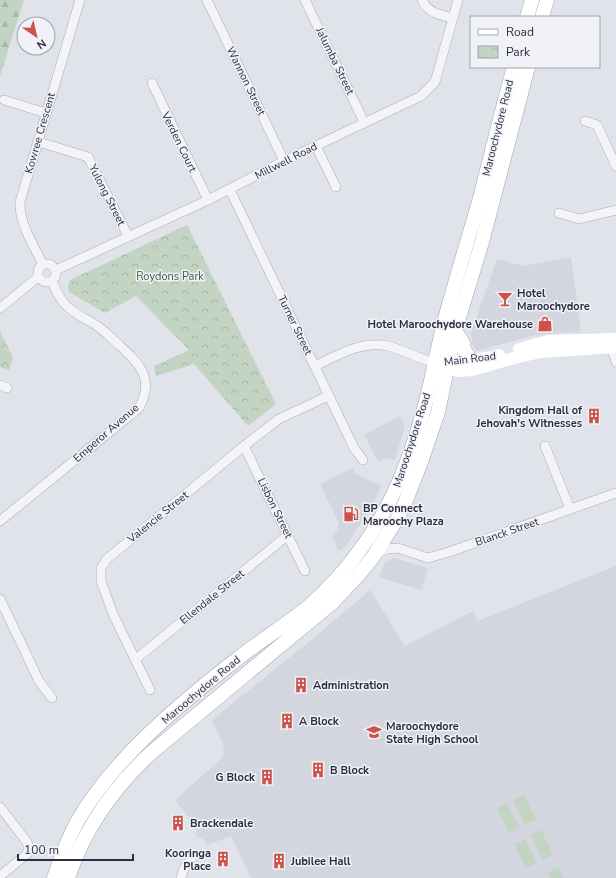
<svg xmlns="http://www.w3.org/2000/svg" width="616" height="878" viewBox="0 0 616 878" font-family="'Nunito Sans',sans-serif">
  <style>
    .built { fill: #d3d5df }
    .forest { fill: url(#forest-firs) }
    .park { fill: url(#park-crowns) }
    .garden { fill: #c3d4c2 }
    .lines { fill: none; stroke-linecap: round; stroke-linejoin: round }
    .minor-casing { stroke: #aaacb7; stroke-width: 10 }
    .primary-casing { stroke: #a1a4b5; stroke-width: 15 }
    .minor { stroke: #f4f4f8; stroke-width: 9 }
    .secondary { stroke: #fff; stroke-width: 12 }
    .primary { stroke: #fff; stroke-width: 14 }
    .labels { text-anchor: middle; dominant-baseline: central; stroke-width: 3; stroke-linejoin: round; paint-order: stroke }
    .street-label { font-size: 11px; fill: #2a2d41; stroke: #f1f2f7 }
    .park-label { font-size: 11px; fill: #375d39; stroke: #f1f2f7 }
    .poi-label { font-size: 11px; font-weight: bold; fill: #2a2d41; stroke: #f1f2f7; text-anchor: start }
  </style>
  <defs>
    <pattern id="forest-firs" width="22" height="20" patternUnits="userSpaceOnUse"><rect width="22" height="20" fill="#c3d4c2"/><path d="M5 1l3.5 6h-7zM16 11l3.5 6h-7z" fill="#a8b6a8"/></pattern>
    <pattern id="park-crowns" width="20" height="18" patternUnits="userSpaceOnUse"><rect width="20" height="18" fill="#c3d4c2"/><path d="M2 6a3 3 0 1 1 6 0M12 15a3 3 0 1 1 6 0" fill="none" stroke="#a8b6a8"/></pattern>
  </defs>
  <rect width="100%" height="100%" fill="#e1e3ea"/>
  <g class="built">
    <path d="M571 257 581 331 531 336 477 351 473 346 471 333 497 259 523 266Z"/>
    <path d="M400 416 405 426 395 460 386 458 378 462 364 435Z"/>
    <path d="M353 468 356 474 381 486 373 505 345 547 339 551 332 536 337 531 339 523 320 484Z"/>
    <path d="M394 558 428 568 421 590 379 577 385 562Z"/>
    <path d="M616 566V878H251L231 836 207 845 204 840 196 836 197 828 175 800 222 758 224 752 223 744 212 720 310 641 370 590 405 646 473 611 478 621Z"/>
  </g>
  <path class="forest" d="M0 0H24L0 76Z"/>
  <g class="park">
    <path d="M187 225 276 404 248 426 194 364 156 376 154 366 189 350 136 296 105 313 69 292 68 286 70 280Z"/>
    <path d="M0 331 13 358 9 370 0 367Z"/>
  </g>
  <g class="garden">
    <path d="M524 795 536 819 525 824 513 800Z"/>
    <path d="M507 803 519 827 509 832 497 808Z"/>
    <path d="M541 830 553 855 543 860 531 835Z"/>
    <path d="M525 839 537 863 526 868 514 844Z"/>
    <path d="M558 867 564 878H551L548 872Z"/>
  </g>
  <g class="lines">
    <g class="minor-casing">
      <g id="minor">
        <path d="M207 0 284 161"/>
        <path d="M305 0 364 122"/>
        <path d="M422 0C428 13 440 15 453 18"/>
        <path d="M152 83 208 200"/>
        <path d="M4 100 46 113"/>
        <path d="M585 121 597 125 616 166"/>
        <path d="M39 142 88 157 128 236"/>
        <path d="M316 146 336 187"/>
        <path d="M230 190 354 448 363 460"/>
        <path d="M559 213 579 219 616 210"/>
        <circle cx="47" cy="273" r="9"/>
        <path d="M43 265C34 245 19 224 20 202L80 0"/>
        <path d="M56 270 208 200 284 161 421 96 435 82 458 0"/>
        <path d="M0 308 38 277"/>
        <path d="M610 342 616 362"/>
        <path d="M315 366C338 355 362 340 388 346 404 350 419 359 435 363"/>
        <path d="M0 385 7 388"/>
        <path d="M244 446 305 571"/>
        <path d="M545 446 570 509"/>
        <path d="M0 521 139 408C155 379 140 364 119 345 112 339 105 331 96 325 87 319 76 315 68 307 60 301 56 290 52 281"/>
        <path d="M375 554 387 549 398 548 428 558 449 552 616 493"/>
        <path d="M0 599 39 681 52 698"/>
        <path d="M136 659 288 535"/>
        <path d="M150 690 113 614 101 581V568L107 559 244 446 279 419 328 396"/>
        <path d="M0 807 27 842 29 847 27 854 0 876"/>
        <path d="M181 878C183 868 187 862 195 855"/>
      </g>
    </g>
    <g class="primary-casing">
      <g id="primary">
        <path d="M527 17 532 0"/>
        <path d="M542 17 547 0"/>
        <path d="M455 331 463 343 464 350 471 360"/>
        <path d="M54 878C60 860 67 841 76 824 111 760 184 700 241 656 263 639 287 624 308 607 327 590 345 571 360 550 397 500 417 441 431 381 437 354 442 327 450 301 460 265 471 230 481 194 492 152 502 109 514 67"/>
        <path d="M68 878C84 829 114 787 152 752L333 602 360 573 373 557 397 519 405 503 421 462 438 412 455 331 482 242 528 67"/>
      </g>
    </g>
    <use href="#minor" class="minor"/>
    <g class="secondary">
      <path d="M519 349 548 341 616 339"/>
      <path d="M440 362 488 358 499 355"/>
      <path d="M439 365 448 369 459 371 472 370 518 357 541 352 616 347"/>
    </g>
    <use href="#primary" class="primary"/>
  </g>
  <defs>
    <g id="bar-bare" transform="scale(1.2)"><path d="M-6-5H6L.8 .8V4.5H3.5V6h-7V4.5H-.8V.8Z" fill="#cd5248" stroke="#f1f2f7" stroke-width="2.5" paint-order="stroke"/></g>
    <g id="shop-bare" transform="scale(1.2)"><path d="M-5-2.5h2.3a2.7 3.5 0 0 1 5.4 0H5L5.5 6h-11ZM-1.5-2.5h3a1.5 2.3 0 0 0-3 0Z" fill="#cd5248" stroke="#f1f2f7" stroke-width="2.5" paint-order="stroke"/></g>
    <g id="building-bare" transform="scale(1.2)"><path d="M-4-6H4V6H1V3H-1V6H-4ZM-2.5-4.3h1.7v1.8h-1.7ZM.8-4.3h1.7v1.8H.8ZM-2.5-1h1.7V.8h-1.7ZM.8-1h1.7V.8H.8Z" fill="#cd5248" stroke="#f1f2f7" stroke-width="2.5" paint-order="stroke"/></g>
    <g id="fuel-bare" transform="scale(1.2)"><path d="M-5.5-6h7V0h2V4h1.3V-2.5L3-4.5l.8-.8L6-3V5H2.5V1h-1V6h-7ZM-4.2-4.7v3.2H.2V-4.7Z" fill="#cd5248" stroke="#f1f2f7" stroke-width="2.5" paint-order="stroke"/></g>
    <g id="school-bare" transform="scale(1.2)"><path d="M0-5L7-2L0 1L-7-2ZM-4 1L0 2.5L4 1V4Q0 6-4 4Z" fill="#cd5248" stroke="#f1f2f7" stroke-width="2.5" paint-order="stroke"/></g>
  </defs>
  <g fill-rule="evenodd">
    <use href="#bar-bare" x="505" y="299"/>
    <use href="#shop-bare" x="545" y="324"/>
    <use href="#building-bare" x="594" y="416"/>
    <use href="#fuel-bare" x="351" y="514"/>
    <use href="#building-bare" x="301" y="685"/>
    <use href="#building-bare" x="287" y="721"/>
    <use href="#school-bare" x="374" y="732"/>
    <use href="#building-bare" x="318" y="770"/>
    <use href="#building-bare" x="267" y="777"/>
    <use href="#building-bare" x="178" y="823"/>
    <use href="#building-bare" x="223" y="859"/>
    <use href="#building-bare" x="279" y="861"/>
  </g>
  <g class="labels">
    <g class="street-label">
      <text transform="translate(335 61) rotate(64)">Jalumba Street</text>
      <text transform="translate(246 81) rotate(64)">Wannon Street</text>
      <text transform="translate(498 128) rotate(-76)">Maroochydore Road</text>
      <text transform="translate(40 133) rotate(-74)">Kowree Crescent</text>
      <text transform="translate(179 142) rotate(64)">Verden Court</text>
      <text transform="translate(286 161) rotate(-27)">Millwell Road</text>
      <text transform="translate(107 195) rotate(63)">Yulong Street</text>
      <text transform="translate(295 325) rotate(64)">Turner Street</text>
      <text transform="translate(470 359) rotate(-7)">Main Road</text>
      <text transform="translate(106 433) rotate(-41)">Emperor Avenue</text>
      <text transform="translate(412 440) rotate(-72)">Maroochydore Road</text>
      <text transform="translate(275 508) rotate(64)">Lisbon Street</text>
      <text transform="translate(158 517) rotate(-39)">Valencie Street</text>
      <text transform="translate(507 532) rotate(-19)">Blanck Street</text>
      <text transform="translate(212 597) rotate(-39)">Ellendale Street</text>
      <text transform="translate(201 690) rotate(-40)">Maroochydore Road</text>
    </g>
    <g class="park-label">
      <text x="170" y="276">Roydons Park</text>
    </g>
    <g class="poi-label">
      <text x="517" y="293">Hotel<tspan x="517" dy="13">Maroochydore</tspan></text>
      <text x="533" y="324" text-anchor="end">Hotel Maroochydore Warehouse</text>
      <text x="582" y="410" text-anchor="end">Kingdom Hall of<tspan x="582" dy="13">Jehovah's Witnesses</tspan></text>
      <text x="363" y="508">BP Connect<tspan x="363" dy="13">Maroochy Plaza</tspan></text>
      <text x="313" y="685">Administration</text>
      <text x="299" y="721">A Block</text>
      <text x="386" y="726">Maroochydore<tspan x="386" dy="13">State High School</tspan></text>
      <text x="330" y="770">B Block</text>
      <text x="255" y="777" text-anchor="end">G Block</text>
      <text x="190" y="823">Brackendale</text>
      <text x="211" y="853" text-anchor="end">Kooringa<tspan x="211" dy="13">Place</tspan></text>
      <text x="291" y="861">Jubilee Hall</text>
    </g>
  </g>
  <rect x="470" y="16" width="130" height="52" fill="#f1f2f7" stroke="#a1a3ae"/>
  <rect x="478" y="29" width="20" height="6" fill="#ffffff" stroke="#a1a3ae"/>
  <text x="506" y="36" font-size="12" fill="#2a2d41">Road</text>
  <rect x="478" y="46" width="20" height="12" fill="url(#park-crowns)" stroke="#a1a3ae"/>
  <text x="506" y="56" font-size="12" fill="#2a2d41">Park</text>
  <g transform="translate(36 36) rotate(146)"><circle r="19" fill="#f1f2f7" stroke="#a1a3ae"/>
  <path d="M0-3L7 15L0 10L-7 15Z" fill="#cd5248"/>
  <text y="-6" font-size="11" font-weight="bold" text-anchor="middle" fill="#2a2d41">N</text>
  </g>
  <path d="M18 854v6h115v-6" fill="none" stroke="#2a2d41" stroke-width="2"/>
  <text x="24" y="854" font-size="12" fill="#2a2d41" stroke="#f1f2f7" stroke-width="3" paint-order="stroke">100 m</text>
</svg>
